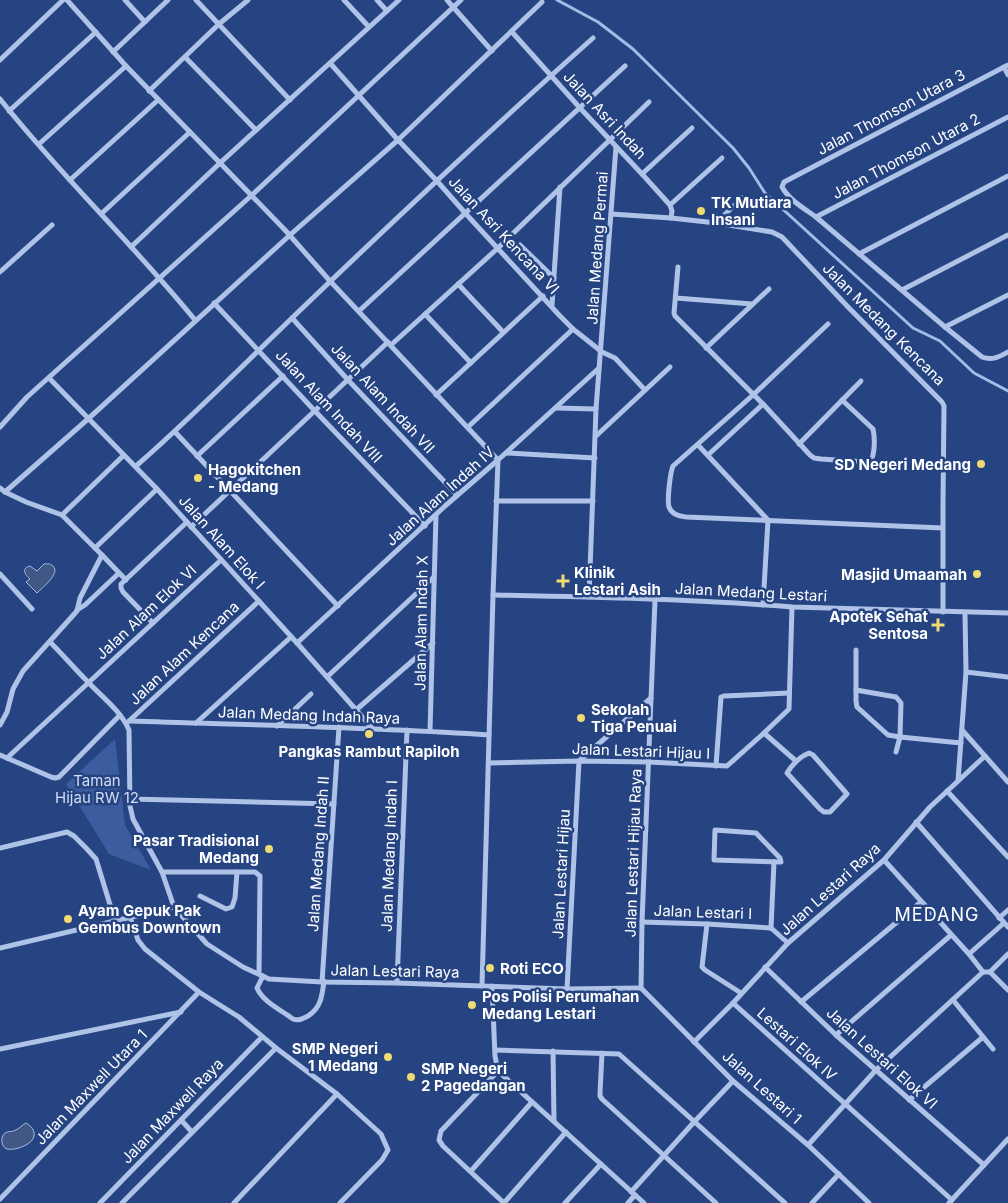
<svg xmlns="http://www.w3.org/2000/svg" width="1008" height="1203" viewBox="0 0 1008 1203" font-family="Inter,sans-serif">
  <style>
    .green { fill: #3b5d9f }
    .water { fill: #415784; stroke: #a3bbe7 }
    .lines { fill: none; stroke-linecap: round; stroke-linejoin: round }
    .stream { stroke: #a3bbe7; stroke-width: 3 }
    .minor { stroke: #afc2e7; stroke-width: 5 }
    .poi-dot { fill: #f0da74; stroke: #264482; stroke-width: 2 }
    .labels { text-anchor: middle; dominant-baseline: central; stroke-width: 5; stroke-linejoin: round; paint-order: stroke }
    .street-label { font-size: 15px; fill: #fff; stroke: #264482 }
    .poi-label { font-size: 15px; font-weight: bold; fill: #fff; stroke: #264482; text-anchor: start }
    .park-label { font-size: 15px; fill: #d2def5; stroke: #264482 }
    .quarter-label { font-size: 18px; letter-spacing: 1px; fill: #fff; stroke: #264482 }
  </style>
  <rect width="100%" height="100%" fill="#264482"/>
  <path class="green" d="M115 739 125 825 151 870 109 854 66 784Z"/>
  <g class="water">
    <path d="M44 564C48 564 49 563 53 566 61 573 42 588 37 593L26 582 30 579C25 575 21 568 30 566L37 571Z"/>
    <path d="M26 1123C31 1126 35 1130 34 1136 33 1144 16 1151 7 1149 1 1147 0 1137 5 1133 8 1131 13 1132 16 1130 20 1128 22 1125 26 1123Z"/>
  </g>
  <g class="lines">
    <path class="stream" d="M557 0 598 22 633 49 733 148 749 168 765 193 913 328 940 341 974 373 1008 391"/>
    <g class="minor">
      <path d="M67 0 126 66 285 230 330 281 498 460 493 595 482 986"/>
      <path d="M125 0 145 22"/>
      <path d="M196 0 290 100"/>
      <path d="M344 0 369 27"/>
      <path d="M377 0 387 11"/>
      <path d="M447 0 492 51"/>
      <path d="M512 32 580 108 642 174 670 205 672 211 671 218"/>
      <path d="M113 52 168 0"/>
      <path d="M185 57 256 130"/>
      <path d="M0 60 63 0"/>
      <path d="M330 63 398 140 437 181 466 214 560 316 573 329 602 352 615 358 645 390"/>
      <path d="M1008 65 786 181 784 182 782 187C789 200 805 209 816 217L945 327 982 357C992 361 999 357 1008 352"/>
      <path d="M1004 67 1008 75"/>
      <path d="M149 91 219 24 248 0"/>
      <path d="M0 99C61 176 133 244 195 320"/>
      <path d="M9 111 96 32"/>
      <path d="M39 144 126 66"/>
      <path d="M642 174 692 128"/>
      <path d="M70 180 158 100"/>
      <path d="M670 205 722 158"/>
      <path d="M101 214 190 132"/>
      <path d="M611 214 671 218 716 223 772 232 782 237 849 308 942 402 944 406 943 503V612"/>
      <path d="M816 217 1008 117"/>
      <path d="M716 223 742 198"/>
      <path d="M520 245 554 278"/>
      <path d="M131 247 220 163 399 0"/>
      <path d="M859 254 1008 176"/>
      <path d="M678 267 674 313 675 316 763 404 810 455 814 458 821 459 867 462 871 461C875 452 875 438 873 429L842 400"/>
      <path d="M0 272 52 225"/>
      <path d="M458 284 503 332"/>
      <path d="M902 290 1008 235"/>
      <path d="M676 298 752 304"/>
      <path d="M214 303 314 410 425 526"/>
      <path d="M552 305 560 187"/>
      <path d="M359 311 625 66"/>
      <path d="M425 314 471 363"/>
      <path d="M292 318 348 380 457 495"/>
      <path d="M828 324 753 395 673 466C670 473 667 501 669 507 672 515 680 516 686 517L943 528"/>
      <path d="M945 327 1008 295"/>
      <path d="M391 345 498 248 649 102"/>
      <path d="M706 348 769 289"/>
      <path d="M49 378 157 489 297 643 372 728"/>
      <path d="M436 395 543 296"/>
      <path d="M556 408 596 409"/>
      <path d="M0 427 27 397 252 195 461 0"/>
      <path d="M468 427 573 329"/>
      <path d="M175 432 338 606"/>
      <path d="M596 436 670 367"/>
      <path d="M799 444 861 381"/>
      <path d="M698 445 768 520 763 605"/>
      <path d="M506 453 595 458"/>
      <path d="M708 455 763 404"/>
      <path d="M197 456 283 376"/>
      <path d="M136 466C190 419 240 368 292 318 391 223 491 129 593 38"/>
      <path d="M0 488 5 492 26 502 62 515 102 555 80 598 77 611 23 671 13 689 7 712 0 725"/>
      <path d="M5 492 88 419 290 235 398 140 542 2"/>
      <path d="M496 501H593"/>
      <path d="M62 515 124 455"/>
      <path d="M191 527 388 342"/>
      <path d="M95 548 157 489"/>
      <path d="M102 555 126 580"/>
      <path d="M0 574 32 609"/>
      <path d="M493 595C592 597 693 599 792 607L1008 613"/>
      <path d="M589 597 596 409 616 147"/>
      <path d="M77 610 85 605 119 573"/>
      <path d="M153 623 123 592 121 588V584L187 522"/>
      <path d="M50 642C63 655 75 669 88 682 102 697 121 711 129 730L130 806 133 819 162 872 174 907 207 944 243 967 269 979 322 982 397 983 567 989 641 988"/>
      <path d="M297 643 445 506 498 460 599 368"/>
      <path d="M856 650V701L857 707 888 735 900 737 961 743"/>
      <path d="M966 672 1008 677"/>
      <path d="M327 677 434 577"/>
      <path d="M856 690 896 697 901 703 900 737 896 752"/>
      <path d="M356 710 433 643"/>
      <path d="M129 721C249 725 369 727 489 735"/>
      <path d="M129 721 259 601"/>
      <path d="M196 723 291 637"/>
      <path d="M277 726 311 694"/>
      <path d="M962 730 1008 782"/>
      <path d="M430 731 436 515"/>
      <path d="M764 733 796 761"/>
      <path d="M809 753 813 755 847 794 830 812H824L820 809 787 773C792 765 799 757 809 753Z"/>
      <path d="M0 755 51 777 55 778 59 777 120 715"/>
      <path d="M7 758 221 560"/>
      <path d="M489 763 579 761 649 762 727 766 764 733 789 709 792 607"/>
      <path d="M716 766 721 697 724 696 789 693"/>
      <path d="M958 781 966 672 965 613"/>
      <path d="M947 791 1008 857"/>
      <path d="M130 799 334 804"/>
      <path d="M916 822 1008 927"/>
      <path d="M715 830 756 833 780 858 781 862 714 860Z"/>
      <path d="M0 848 67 832 74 836 86 848 96 859 115 921"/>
      <path d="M884 860 969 954 983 972"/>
      <path d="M162 872H255L260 876 259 974"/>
      <path d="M200 896 226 909 232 907 235 898 237 872"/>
      <path d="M130 917 138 940 145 949 199 992 239 1017 276 1048 337 1094 381 1134 388 1150 382 1160 340 1203"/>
      <path d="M999 918 1008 910"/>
      <path d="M642 922 707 924 771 928 788 943"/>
      <path d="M707 924 702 967 705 970 741 993"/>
      <path d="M771 928 774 862"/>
      <path d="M0 948 174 907"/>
      <path d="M969 954 1004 923"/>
      <path d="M765 967 836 1035 984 1165"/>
      <path d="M990 972 1008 990"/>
      <path d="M263 976 257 988C263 1002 281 1010 293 1019 299 1021 302 1019 308 1016 321 1008 322 996 324 981"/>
      <path d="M322 982 339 727"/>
      <path d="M397 983 407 730"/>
      <path d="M492 986 495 1056 498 1071 644 1203"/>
      <path d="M641 988 642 922 655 600"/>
      <path d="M641 988 733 1081 808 1145 869 1203"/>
      <path d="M567 989 579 761 651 698"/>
      <path d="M953 1000 993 1049"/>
      <path d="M801 1002 921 902"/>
      <path d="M733 1003 952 1200"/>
      <path d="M836 1035 951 935"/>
      <path d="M694 1042 733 1003 788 943 884 860 930 807 985 756"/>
      <path d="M0 1049 181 1012"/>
      <path d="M495 1050 619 1054 785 1203"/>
      <path d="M553 1051 554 1121"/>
      <path d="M602 1053 600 1093V1096L602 1099 716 1203"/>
      <path d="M498 1071 441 1131 439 1140 443 1146 504 1203 566 1132"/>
      <path d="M909 1100 983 1037"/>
      <path d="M181 1120 192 1132"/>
      <path d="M808 1145 876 1070 983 972H990L1008 954"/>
      <path d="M471 1171 532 1102"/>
      <path d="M631 1192 695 1121 733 1081"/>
      <path d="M0 1199 199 992"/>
      <path d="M100 1203 262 1037"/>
      <path d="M122 1203 276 1048"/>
      <path d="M234 1203 337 1094"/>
      <path d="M565 1203 601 1164"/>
      <path d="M628 1203 635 1195"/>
      <path d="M812 1203 839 1174"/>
      <path d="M949 1203 1008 1139"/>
    </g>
  </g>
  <g class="poi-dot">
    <circle cx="701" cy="211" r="5"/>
    <circle cx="981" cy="464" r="5"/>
    <circle cx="198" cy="478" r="5"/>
    <circle cx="977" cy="574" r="5"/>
    <path d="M560.5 573.5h5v5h5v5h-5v5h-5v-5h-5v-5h5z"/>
    <path d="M935.5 617.5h5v5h5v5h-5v5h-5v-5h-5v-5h5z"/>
    <circle cx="581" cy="718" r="5"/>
    <circle cx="369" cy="734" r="5"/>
    <circle cx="269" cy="849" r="5"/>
    <circle cx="68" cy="919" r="5"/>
    <circle cx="490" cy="968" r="5"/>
    <circle cx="472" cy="1005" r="5"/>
    <circle cx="388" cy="1057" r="5"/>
    <circle cx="411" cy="1077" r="5"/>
  </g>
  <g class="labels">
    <g class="street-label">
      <text transform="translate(891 112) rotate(-28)">Jalan Thomson Utara 3</text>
      <text transform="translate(605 115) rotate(47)">Jalan Asri Indah</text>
      <text transform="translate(906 156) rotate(-28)">Jalan Thomson Utara 2</text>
      <text transform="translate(504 235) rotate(47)">Jalan Asri Kencana VI</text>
      <text transform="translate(597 248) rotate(-86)">Jalan Medang Permai</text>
      <text transform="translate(884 324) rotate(45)">Jalan Medang Kencana</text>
      <text transform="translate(383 398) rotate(47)">Jalan Alam Indah VII</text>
      <text transform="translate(329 406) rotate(47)">Jalan Alam Indah VIII</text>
      <text transform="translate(440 496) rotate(-42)">Jalan Alam Indah IV</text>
      <text transform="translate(222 542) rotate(48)">Jalan Alam Elok I</text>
      <text transform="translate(751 592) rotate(3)">Jalan Medang Lestari</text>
      <text transform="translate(146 612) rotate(-43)">Jalan Alam Elok VI</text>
      <text transform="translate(421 623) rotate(-89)">Jalan Alam Indah X</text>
      <text transform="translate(184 653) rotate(-43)">Jalan Alam Kencana</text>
      <text transform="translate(309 715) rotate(2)">Jalan Medang Indah Raya</text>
      <text transform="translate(641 751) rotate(2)">Jalan Lestari Hijau I</text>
      <text transform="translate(633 853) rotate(-88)">Jalan Lestari Hijau Raya</text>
      <text transform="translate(318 854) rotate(-86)">Jalan Medang Indah II</text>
      <text transform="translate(389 856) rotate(-88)">Jalan Medang Indah I</text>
      <text transform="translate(561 874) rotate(-87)">Jalan Lestari Hijau</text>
      <text transform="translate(830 889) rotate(-42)">Jalan Lestari Raya</text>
      <text transform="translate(703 912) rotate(2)">Jalan Lestari I</text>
      <text transform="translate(395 971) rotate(1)">Jalan Lestari Raya</text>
      <text transform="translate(797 1044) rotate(42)">Lestari Elok IV</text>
      <text transform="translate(882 1058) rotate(42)">Jalan Lestari Elok VI</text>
      <text transform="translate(91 1087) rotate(-46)">Jalan Maxwell Utara 1</text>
      <text transform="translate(762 1087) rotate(42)">Jalan Lestari 1</text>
      <text transform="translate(172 1111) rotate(-46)">Jalan Maxwell Raya</text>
    </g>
    <g class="poi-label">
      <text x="711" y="202">TK Mutiara<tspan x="711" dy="17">Insani</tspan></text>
      <text x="971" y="464" text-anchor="end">SD Negeri Medang</text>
      <text x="208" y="469">Hagokitchen<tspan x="208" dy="17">- Medang</tspan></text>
      <text x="574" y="572">Klinik<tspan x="574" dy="17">Lestari Asih</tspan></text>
      <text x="967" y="574" text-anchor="end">Masjid Umaamah</text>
      <text x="928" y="616" text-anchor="end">Apotek Sehat<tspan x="928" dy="17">Sentosa</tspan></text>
      <text x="591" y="709">Sekolah<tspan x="591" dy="17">Tiga Penuai</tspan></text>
      <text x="369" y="751" text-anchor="middle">Pangkas Rambut Rapiloh</text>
      <text x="259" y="840" text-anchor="end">Pasar Tradisional<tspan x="259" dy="17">Medang</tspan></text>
      <text x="78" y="910">Ayam Gepuk Pak<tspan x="78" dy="17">Gembus Downtown</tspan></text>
      <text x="500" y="968">Roti ECO</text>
      <text x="482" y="996">Pos Polisi Perumahan<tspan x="482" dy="17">Medang Lestari</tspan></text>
      <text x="378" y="1048" text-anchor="end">SMP Negeri<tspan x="378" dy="17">1 Medang</tspan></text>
      <text x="421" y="1068">SMP Negeri<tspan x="421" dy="17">2 Pagedangan</tspan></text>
    </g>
    <g class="park-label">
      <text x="97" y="780">Taman<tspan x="97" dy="17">Hijau RW 12</tspan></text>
    </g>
    <g class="quarter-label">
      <text x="937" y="914">MEDANG</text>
    </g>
  </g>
</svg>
